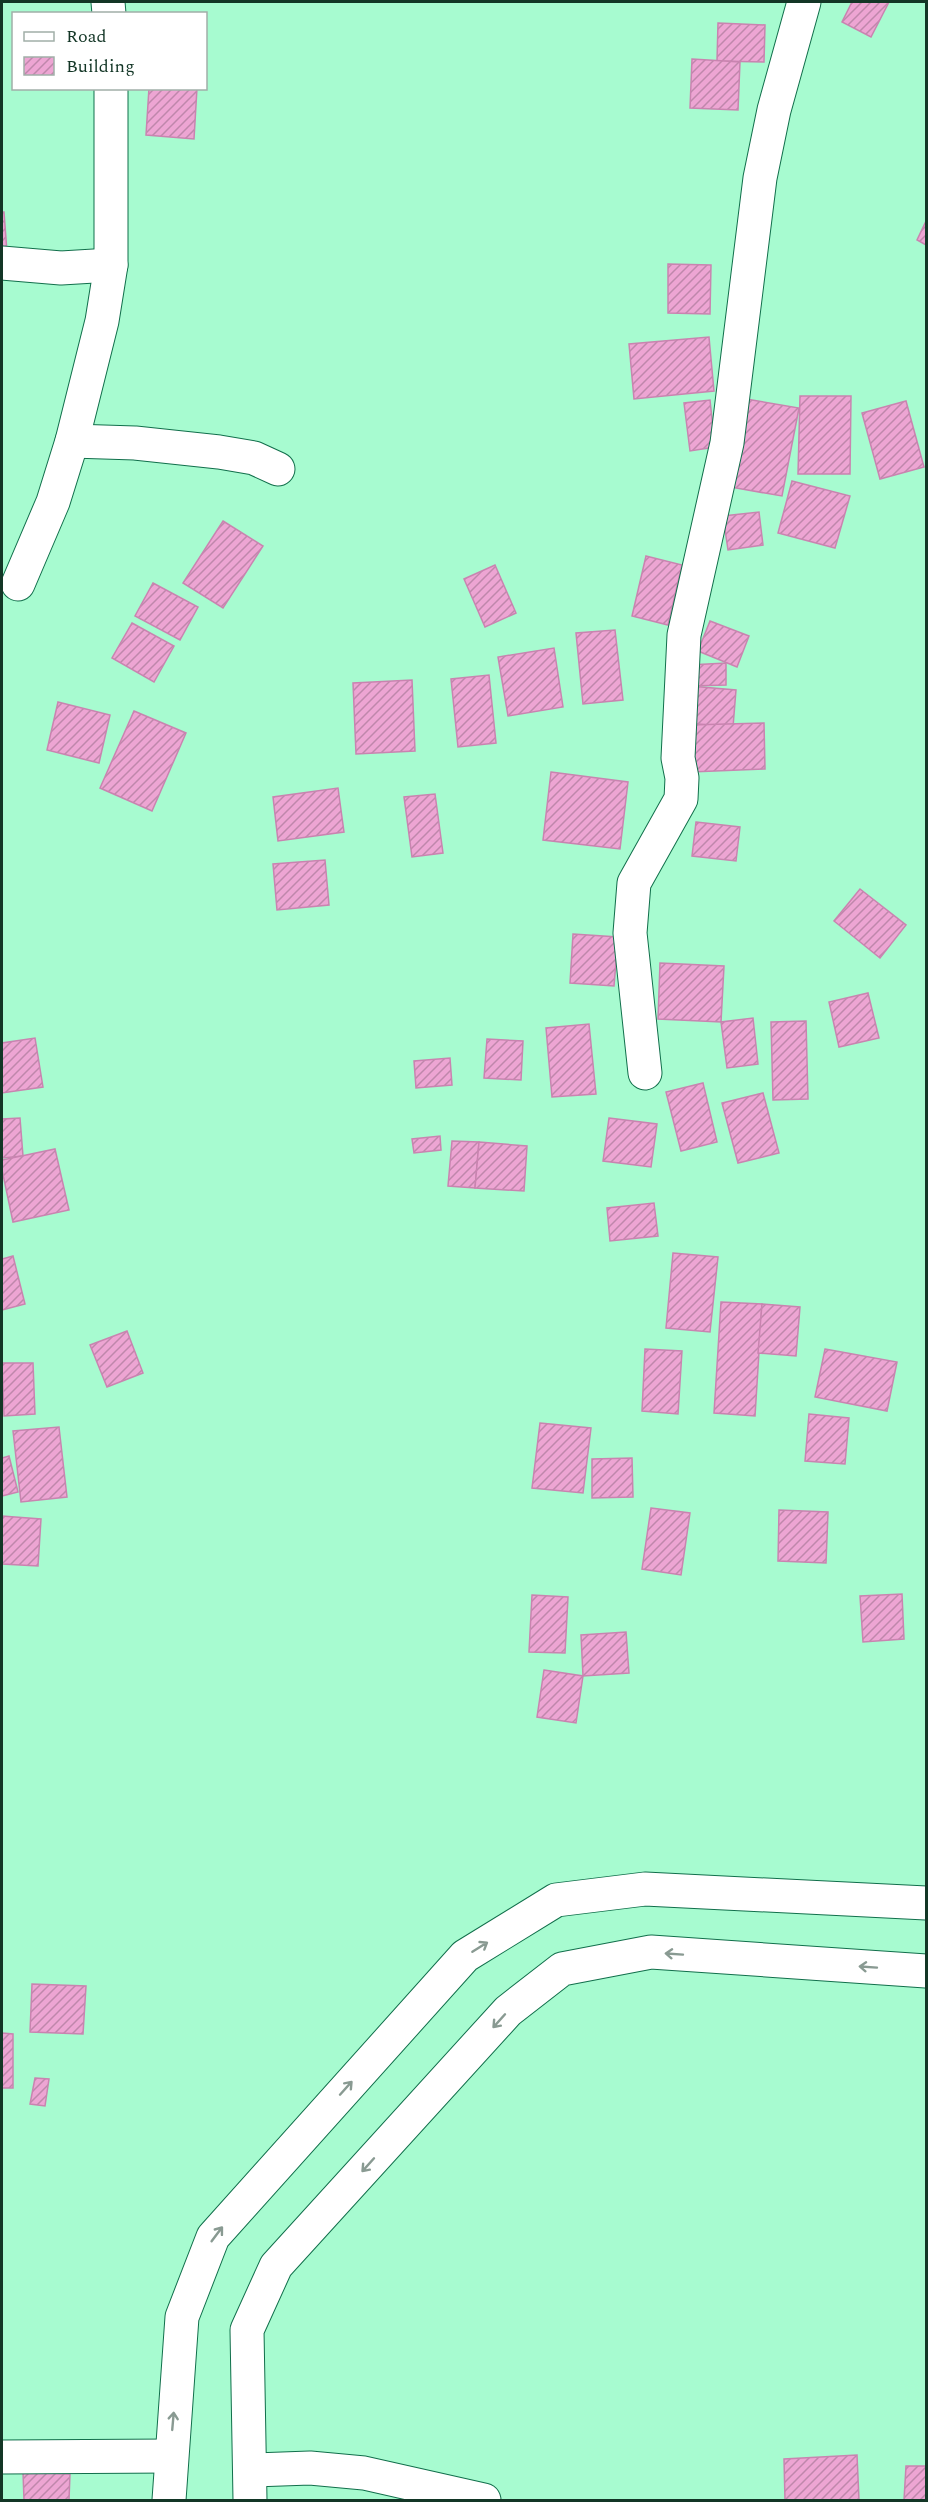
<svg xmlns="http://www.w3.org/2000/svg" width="928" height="2502" viewBox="0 0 928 2502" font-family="Spectral,serif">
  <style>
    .building { fill: url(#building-hatch); stroke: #c984b0; stroke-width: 1.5 }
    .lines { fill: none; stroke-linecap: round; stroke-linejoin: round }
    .minor-casing { stroke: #116f4b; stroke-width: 35 }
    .minor { stroke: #fff; stroke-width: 33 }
    .oneway { stroke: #899a92 }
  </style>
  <defs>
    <pattern id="building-hatch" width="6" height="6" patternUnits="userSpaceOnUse" patternTransform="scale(1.5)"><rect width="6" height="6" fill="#eda5d3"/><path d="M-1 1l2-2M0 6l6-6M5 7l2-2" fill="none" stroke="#bf87ab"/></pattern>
  </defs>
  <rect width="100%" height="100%" fill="#a7fbd0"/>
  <g class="building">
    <path d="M852 2H889L871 37 842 22Z"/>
    <path d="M718 23 765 25 764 62 717 61Z"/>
    <path d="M692 59 740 62 738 110 690 108Z"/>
    <path d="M149 88H197L194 139 146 135Z"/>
    <path d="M2 212H4L7 252 2 253Z"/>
    <path d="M926 221V245L917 240Z"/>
    <path d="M668 264 711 265 710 314 668 313Z"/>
    <path d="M709 337 714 391 634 399 629 344Z"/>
    <path d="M800 396H851L850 474H798Z"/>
    <path d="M746 399 799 408 782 496 730 487Z"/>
    <path d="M710 400 715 447 690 451 684 403Z"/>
    <path d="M906 401 924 467 880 479 862 413Z"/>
    <path d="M792 481 850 496 835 548 778 533Z"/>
    <path d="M759 512 763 545 728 550 723 516Z"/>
    <path d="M223 521 263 546 223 608 183 583Z"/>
    <path d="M646 556 682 565 668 625 632 616Z"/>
    <path d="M495 565 516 613 485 627 464 579Z"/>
    <path d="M153 583 198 607 180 640 135 616Z"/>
    <path d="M710 621 749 636 737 667 698 651Z"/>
    <path d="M132 623 174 646 154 682 112 658Z"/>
    <path d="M615 630 623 700 583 704 576 633Z"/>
    <path d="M554 648 563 707 508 716 498 657Z"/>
    <path d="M726 663V685L690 686 689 665Z"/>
    <path d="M489 675 496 743 458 747 451 679Z"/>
    <path d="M412 680 415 751 356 754 353 683Z"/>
    <path d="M690 686 736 690 733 727 686 723Z"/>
    <path d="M58 702 110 715 99 763 47 750Z"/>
    <path d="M134 711 186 733 152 811 100 788Z"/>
    <path d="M764 723 765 769 691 772 690 725Z"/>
    <path d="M551 772 628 782 620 849 543 840Z"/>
    <path d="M338 788 344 832 278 841 273 797Z"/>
    <path d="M435 794 443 853 412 857 404 797Z"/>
    <path d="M696 822 740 827 736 861 692 856Z"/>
    <path d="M325 860 329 905 277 910 273 864Z"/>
    <path d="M860 889 906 925 880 958 834 921Z"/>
    <path d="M573 934 618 937 614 986 570 983Z"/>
    <path d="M660 963 724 966 721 1022 658 1019Z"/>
    <path d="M868 993 879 1038 839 1047 829 1002Z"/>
    <path d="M753 1018 758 1064 727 1068 721 1022Z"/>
    <path d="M806 1021 808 1099 773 1100 771 1022Z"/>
    <path d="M589 1024 596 1094 552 1097 546 1028Z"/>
    <path d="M35 1038 43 1087 2 1093V1043Z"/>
    <path d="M487 1039 523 1041 521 1080 484 1078Z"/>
    <path d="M450 1058 452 1085 416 1088 414 1061Z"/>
    <path d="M703 1083 717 1142 681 1151 666 1092Z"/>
    <path d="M763 1093 779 1153 738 1163 722 1103Z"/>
    <path d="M20 1118 23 1156 2 1158V1119Z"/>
    <path d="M609 1118 657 1124 651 1167 603 1161Z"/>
    <path d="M440 1136 441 1150 414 1153 412 1139Z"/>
    <path d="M452 1141 479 1142 475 1188 448 1186Z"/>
    <path d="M479 1142 527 1146 524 1191 475 1188Z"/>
    <path d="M55 1149 69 1210 13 1222 2 1170V1160Z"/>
    <path d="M654 1203 658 1236 610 1241 607 1208Z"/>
    <path d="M673 1253 718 1257 710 1332 666 1328Z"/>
    <path d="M13 1256 25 1304 2 1310V1259Z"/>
    <path d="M721 1302 762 1304 755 1416 714 1413Z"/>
    <path d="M762 1304 800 1307 796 1356 758 1353Z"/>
    <path d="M127 1331 143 1373 107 1387 90 1345Z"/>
    <path d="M645 1349 682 1351 678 1414 642 1411Z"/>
    <path d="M825 1349 897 1362 887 1411 815 1397Z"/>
    <path d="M2 1363H33L35 1414 4 1416Z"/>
    <path d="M809 1414 849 1418 845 1464 805 1461Z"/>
    <path d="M540 1423 591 1428 583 1493 532 1488Z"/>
    <path d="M59 1427 67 1497 21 1502 13 1431Z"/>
    <path d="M9 1456 18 1492 2 1496V1458Z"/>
    <path d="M632 1458 633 1497 592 1498V1459Z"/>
    <path d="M651 1508 690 1513 681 1575 642 1569Z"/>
    <path d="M779 1510 828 1512 826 1563 778 1561Z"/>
    <path d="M2 1516 41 1519 38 1566 2 1564Z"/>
    <path d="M902 1594 904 1639 863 1642 860 1596Z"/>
    <path d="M532 1595 568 1597 565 1653 529 1652Z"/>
    <path d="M626 1632 629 1673 583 1676 581 1635Z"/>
    <path d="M544 1670 583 1676 576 1723 537 1717Z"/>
    <path d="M32 1984 86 1986 83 2034 30 2032Z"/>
    <path d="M2 2033 13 2034V2088H2Z"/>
    <path d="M35 2078 49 2079 45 2106 30 2104Z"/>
    <path d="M857 2455 859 2500H785L784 2459Z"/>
    <path d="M906 2466H926V2500H904Z"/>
    <path d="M23 2472 70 2474 69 2500H24Z"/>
  </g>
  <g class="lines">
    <g class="minor-casing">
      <g id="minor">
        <path d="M108 2 109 14"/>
        <path d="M2 263 61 268 111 265"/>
        <path d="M72 441 135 443 219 452 254 458 278 469"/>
        <path d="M18 584 53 502 72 441 102 321 111 265V88"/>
        <path d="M645 1073 630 933 634 883 681 799 682 778 678 758 684 635 727 443 760 178 774 110 804 2"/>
        <path d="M2 2457 171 2456"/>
        <path d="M251 2470 310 2468 364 2473 484 2500"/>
        <path d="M169 2500 182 2317 213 2237 465 1956 556 1900 645 1889 926 1903"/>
        <path d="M250 2500 247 2330 276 2266 508 2011 562 1969 651 1952 926 1971"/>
      </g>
    </g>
    <use href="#minor" class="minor"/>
  </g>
  <defs><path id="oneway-shaft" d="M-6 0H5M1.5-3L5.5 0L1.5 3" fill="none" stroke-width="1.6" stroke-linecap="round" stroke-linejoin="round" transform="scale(1.5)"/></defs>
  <g class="oneway">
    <use href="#oneway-shaft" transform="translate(480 1947) rotate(-32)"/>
    <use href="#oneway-shaft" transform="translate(674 1954) rotate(-176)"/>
    <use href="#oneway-shaft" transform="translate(868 1967) rotate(-176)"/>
    <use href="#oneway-shaft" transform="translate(499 2021) rotate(132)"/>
    <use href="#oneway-shaft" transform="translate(346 2088) rotate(-48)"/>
    <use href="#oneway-shaft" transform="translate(368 2165) rotate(132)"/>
    <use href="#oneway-shaft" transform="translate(217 2234) rotate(-53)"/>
    <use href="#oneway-shaft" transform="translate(173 2421) rotate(-85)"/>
  </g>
  <rect width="928" height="2502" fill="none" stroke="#133626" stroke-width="6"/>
  <rect x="12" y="12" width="195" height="78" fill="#ffffff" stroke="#a1afa8" stroke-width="1.5"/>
  <rect x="24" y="32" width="30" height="9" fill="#ffffff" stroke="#a1afa8" stroke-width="1.5"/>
  <text x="66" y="42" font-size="18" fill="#133626">Road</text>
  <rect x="24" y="57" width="30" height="18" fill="url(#building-hatch)" stroke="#a1afa8" stroke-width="1.5"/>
  <text x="66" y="72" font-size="18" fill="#133626">Building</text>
</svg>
